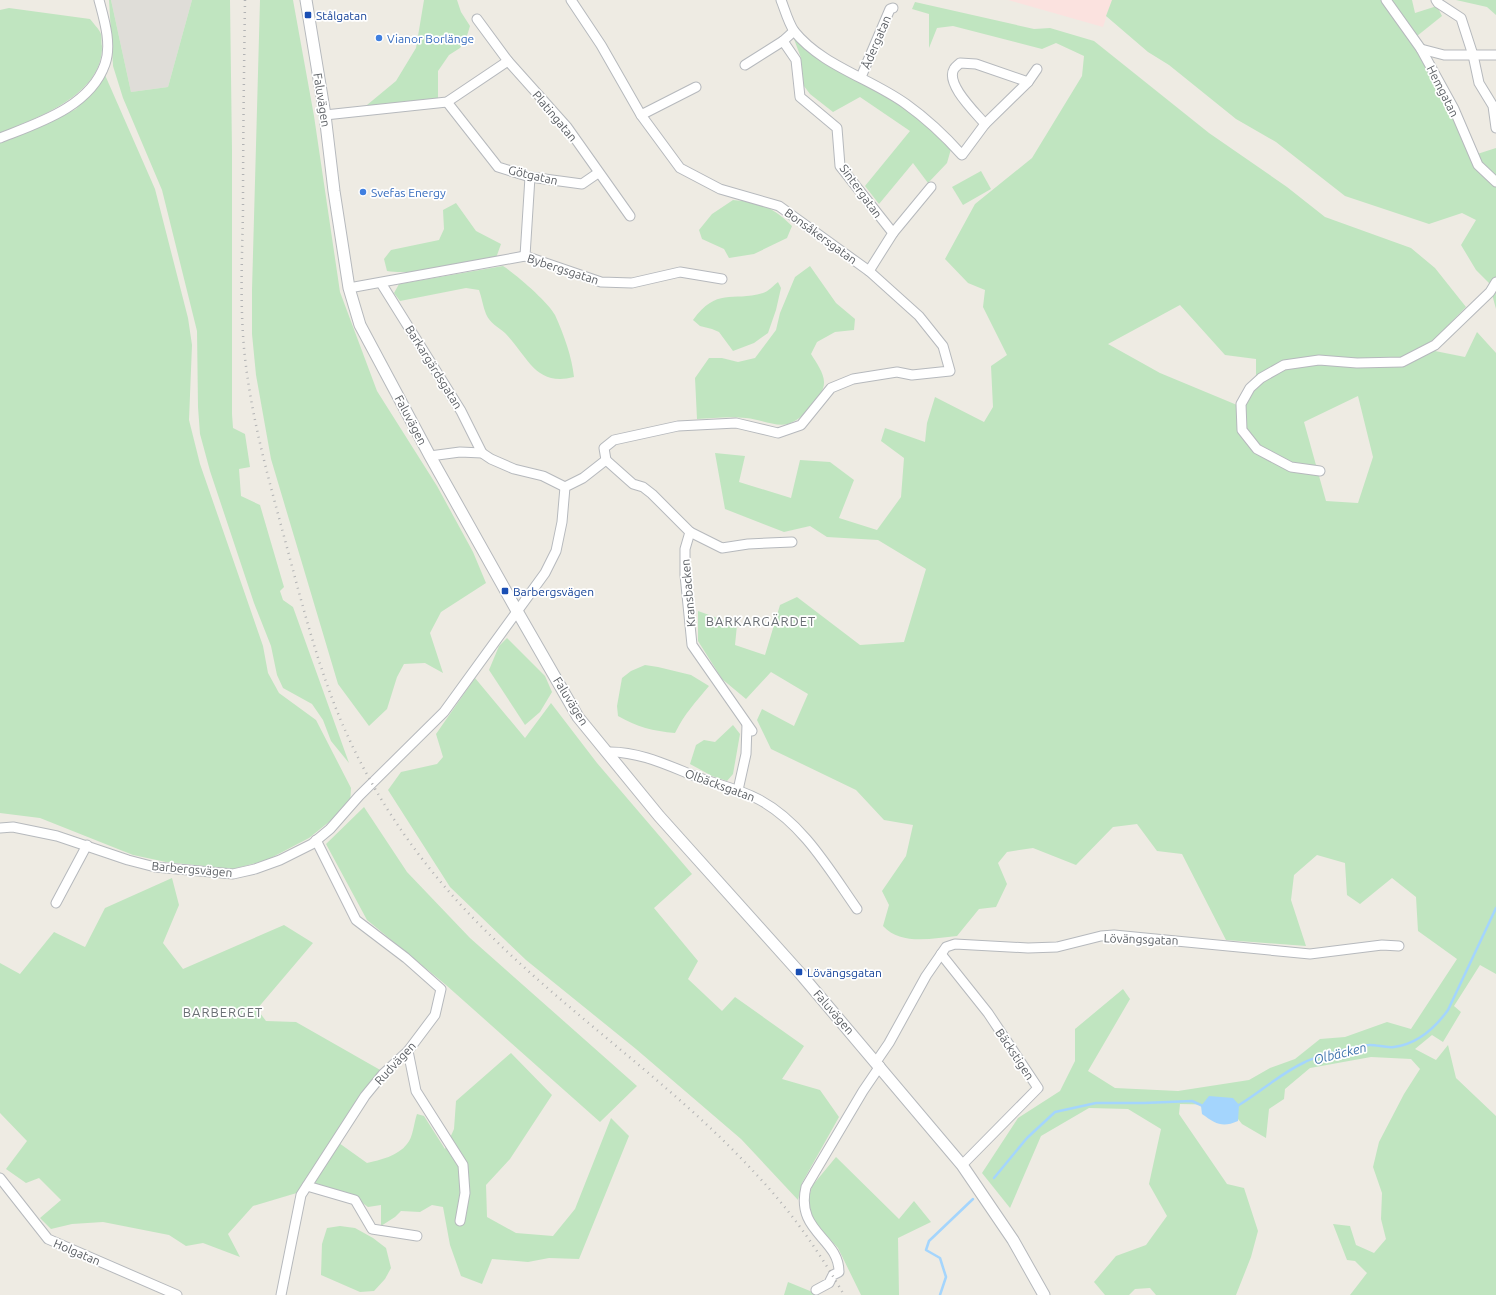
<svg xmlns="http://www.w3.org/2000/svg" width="1496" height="1295" viewBox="0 0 1496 1295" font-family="Ubuntu,sans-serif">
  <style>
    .industrial { fill: #dfddd8 }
    .medical { fill: #fbe2df }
    .green { fill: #c0e5c0; fill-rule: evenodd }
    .water { fill: #a4d5fd }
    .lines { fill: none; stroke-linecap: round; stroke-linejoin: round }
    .stream { stroke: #a4d5fd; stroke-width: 2.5 }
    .minor-casing { stroke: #b6b9bd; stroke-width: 11 }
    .tertiary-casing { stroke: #b6b9bd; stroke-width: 13 }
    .minor { stroke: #fff; stroke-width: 9 }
    .tertiary { stroke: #fff; stroke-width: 11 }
    .rail { stroke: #b2b3b4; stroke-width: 2.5; stroke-dasharray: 1 5; stroke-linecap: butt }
    .transit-dot { fill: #1a4fb4; stroke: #fff; stroke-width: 1.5 }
    .shop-dot { fill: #3f7fe0; stroke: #fff; stroke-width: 1.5 }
    .labels { text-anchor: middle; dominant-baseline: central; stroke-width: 3.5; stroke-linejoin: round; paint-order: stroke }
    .transit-label { font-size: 12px; fill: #164399; stroke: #fff; text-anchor: start }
    .shop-label { font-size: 12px; fill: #366cbe; stroke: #fff; text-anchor: start }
    .street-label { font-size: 12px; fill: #5b5f64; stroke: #fff }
    .neighbourhood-label { font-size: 13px; letter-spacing: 1px; fill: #6c7176; stroke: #fff }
    .water-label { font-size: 13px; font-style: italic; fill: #4276ae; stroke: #fff }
  </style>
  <rect width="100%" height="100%" fill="#eeebe3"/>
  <path class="industrial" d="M111 0H192L168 87 131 92Z"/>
  <path class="medical" d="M1008 0H1112L1103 27Z"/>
  <g class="green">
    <path d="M109 0H111L131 92 168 87 192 0H230L232 151V414L233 428 245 434 250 467 239 469 241 496 260 505 284 587 280 591 283 600 293 607 349 763 331 741 323 720 312 704 283 688 277 675 271 646 254 603 210 471 200 434 198 407 197 331 162 190 123 98 113 66Z"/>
    <path d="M260 0H293L314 116 340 292 377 391 437 486 473 552 486 583 441 612 430 633 443 673 425 663 404 664 397 677 387 709 369 726 338 684 271 459 256 375 252 334V290Z"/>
    <path d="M424 0H457L461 12 470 26 466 39 460 48 449 55 438 71V99L379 106 367 105 396 81 416 48Z"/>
    <path d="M1112 0H1412L1415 13 1437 6 1442 16 1412 40 1452 111 1471 156 1496 148V309L1489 283 1476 270 1461 245 1476 220 1462 213 1429 224 1345 196 1276 142 1236 119 1169 65 1148 52 1106 16Z"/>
    <path d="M1456 0H1496V15L1487 7Z"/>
    <path d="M915 2 1034 29 1050 28 1094 41 1209 133 1287 187 1325 217 1411 248 1435 268 1466 307 1425 349 1465 357 1477 332 1496 353V974L1480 965 1454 1006 1461 1012 1443 1042 1432 1035 1415 1049 1436 1060 1448 1045 1456 1078 1496 1116V1295H1350L1367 1273 1355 1261 1347 1260 1333 1224 1350 1226 1356 1245 1374 1253 1386 1239 1381 1219 1382 1193 1373 1167 1379 1142 1404 1094 1420 1069 1411 1059 1371 1057 1310 1068 1285 1089 1284 1099 1269 1109 1266 1138 1242 1124 1227 1105 1180 1104 1179 1114 1227 1184 1244 1188 1258 1231 1251 1257 1236 1295H1156L1150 1288 1135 1289 1129 1295H1105L1094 1282 1116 1256 1146 1245 1167 1216 1149 1184 1161 1129 1128 1109 1089 1108 1041 1136 1010 1208 982 1173 1018 1118 1060 1091 1075 1061V1029L1123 989 1130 999 1088 1071 1115 1088 1178 1091 1249 1080 1270 1068 1295 1059 1320 1039 1345 1037 1387 1022 1411 1029 1457 959 1418 931 1416 897 1392 878 1360 904 1347 895 1345 863 1317 855 1294 875 1291 900 1306 946 1226 940 1182 854 1157 851 1137 824 1113 827 1076 865 1033 848 1007 852 998 863 1007 884 996 907 979 909 957 936C933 938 901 946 883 926L889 905 882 891 906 856 913 825 884 820 856 790 771 749 757 720 762 709 794 726 808 694 771 672 746 699 722 679 698 641V611L737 625 735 645 765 655 780 605 797 597 860 645 904 642 926 569 878 540 827 537 810 526 784 532 725 509 715 453 745 456 739 482 791 498 800 460 830 462 854 480 839 518 877 530 901 497 904 458 881 441 885 428 925 442 927 423 935 397 984 422 993 407 991 366 1007 355 983 307 985 290 968 283 945 259 975 204 1032 158 1082 76 1084 56 1056 43 1042 49 953 26 937 28 929 48V14L912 9ZM1180 305 1225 355 1256 359V375L1237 405 1160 373 1108 344ZM1358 396 1373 457 1358 503 1326 501 1304 422Z"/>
    <path d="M9 8 90 19C93 23 99 29 101 34 102 37 101 43 102 46 103 95 37 118 0 133V10Z"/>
    <path d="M797 36 905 106 951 149 947 163 928 183 913 163 879 204 865 186 910 131 860 97 833 112 810 94 801 82V58L794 39Z"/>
    <path d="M105 75 155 189 188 318 192 345 189 420 200 464 263 646 268 673 279 693 316 720 351 788 350 805 309 838 267 860 233 869 166 862 133 855 40 818 0 813V142L49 122 76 109Z"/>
    <path d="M981 171 991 189 963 205 952 187Z"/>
    <path d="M733 200C760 202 773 207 792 226L787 238 754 254 729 258 724 249 702 239 699 230 712 214Z"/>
    <path d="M456 203 476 231 501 244 496 258C468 263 414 276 387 271L384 259 391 250 439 240 444 229 443 210Z"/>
    <path d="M503 266C516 274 549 303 555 315 564 335 572 357 574 377 535 387 528 356 505 333 498 327 490 323 486 314 483 307 482 298 479 290L466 288 400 301 394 293 399 284Z"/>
    <path d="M810 266 836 303 855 319 854 330 835 332 817 342 811 354C816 362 824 373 824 382 825 396 801 421 788 424 775 427 759 419 746 418 730 416 713 418 697 419L695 378 709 358H722L738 362 755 358 776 330 780 313 795 277Z"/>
    <path d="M778 282 781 288 776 310 768 333 754 343 733 351 719 332 712 329 700 326 693 320C717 287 731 302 763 293 768 292 774 285 778 282Z"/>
    <path d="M507 638 545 676 552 692 540 712 525 725 489 670 499 646Z"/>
    <path d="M645 665 658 667 691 675 709 686C695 703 685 713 675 733 653 731 637 727 618 716L617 706 622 678 631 671Z"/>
    <path d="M475 678 525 738 551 703 597 763 692 874 654 908 698 961 688 979 722 1011 735 997 804 1046 782 1079 820 1090 839 1117 802 1183 798 1200 741 1139 636 1049 526 960 450 887 388 790 401 772 437 764 443 757 436 734Z"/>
    <path d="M733 725 740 734 733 774 727 781 712 776 690 764 696 745 704 740 715 742Z"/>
    <path d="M364 807 407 872 470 938 637 1086 600 1122 446 985 367 920 326 844Z"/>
    <path d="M172 878 179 905 163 943 183 969 284 925 313 943 257 1009 266 1021 296 1022 382 1071 300 1192 253 1206 228 1234 240 1257 203 1243 186 1246 169 1235 103 1222 72 1224 51 1229 40 1218 61 1200 39 1178 26 1183 6 1169 27 1141 0 1113V963L20 974 54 932 85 947 105 908Z"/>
    <path d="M511 1053 552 1095 510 1159 486 1185 487 1217 516 1233 553 1236 575 1209 611 1118 629 1136 579 1259 549 1258 528 1262 492 1259 482 1284 461 1276 450 1245 443 1207 432 1205 420 1212 401 1211 395 1217 381 1226V1205L368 1207 353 1196 311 1184 339 1143 367 1163C380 1160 398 1156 407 1144 413 1138 414 1122 417 1114L424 1116 445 1149 454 1129 456 1101Z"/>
    <path d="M836 1157 899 1219 914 1201 931 1222 898 1238 899 1295H861L838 1248 817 1225 807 1205 812 1186Z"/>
    <path d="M340 1226 355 1228 373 1238 386 1248 391 1268 385 1279 374 1291 360 1292 321 1275 322 1244 327 1228Z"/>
    <path d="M788 1282 815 1293 817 1295H784Z"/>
  </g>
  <path class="water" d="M1209 1096 1233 1098 1239 1105 1238 1121C1222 1128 1216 1124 1202 1114L1201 1106Z"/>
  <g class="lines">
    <g class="stream">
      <path d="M1236 1105H1239C1262 1091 1281 1073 1305 1062 1314 1057 1361 1045 1370 1045 1378 1045 1386 1048 1394 1047 1417 1044 1435 1028 1448 1010L1496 908"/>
      <path d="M994 1178 1027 1138 1055 1112 1096 1103H1144L1192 1101 1203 1106"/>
      <path d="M940 1295 946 1277 940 1258 926 1250 929 1241 973 1199"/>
    </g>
    <g class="minor-casing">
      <g id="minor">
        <path d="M781 0C785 10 788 22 794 31 822 66 870 78 906 104 927 119 945 136 962 155L985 124 1028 82 1037 69"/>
        <path d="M1386 0 1421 49 1454 109 1478 165 1496 182"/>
        <path d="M1436 0 1438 3 1461 18 1473 55 1479 83 1493 106 1496 128"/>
        <path d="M477 19 508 61 567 127 630 216"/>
        <path d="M794 31 783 41 796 60 800 97 837 128 840 166 893 233 869 271"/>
        <path d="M1421 49 1444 55H1496"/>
        <path d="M745 65 783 41"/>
        <path d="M861 77 890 9 893 8"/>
        <path d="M447 102 498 167 530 177 582 184 598 173"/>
        <path d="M325 115 447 102 508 61"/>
        <path d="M641 115 696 87"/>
        <path d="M985 124C976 113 945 84 954 69 955 67 958 65 960 63L976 64 1028 82"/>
        <path d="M0 138C38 123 90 107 105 64 112 44 104 19 99 0"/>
        <path d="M893 233 931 187"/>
        <path d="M525 256 530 177"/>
        <path d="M381 283 461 411 482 453"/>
        <path d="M349 288 525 256 601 282 632 283 680 272 722 279"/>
        <path d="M430 456 460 452 482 453 491 459 514 469 543 476 565 487"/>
        <path d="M606 460 633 484 643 487 652 494 690 532 685 549V575L692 645 752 731"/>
        <path d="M1320 471 1291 467 1257 449 1242 430 1241 404 1250 388 1261 378 1284 365 1319 360 1357 363 1402 362 1435 345 1490 292 1496 282"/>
        <path d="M690 532 722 548 748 544 792 542"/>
        <path d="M607 752C637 751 665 764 692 775 714 784 737 788 758 799 802 822 829 869 857 909"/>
        <path d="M738 790 746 754 747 725"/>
        <path d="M0 828 13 827 57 836 128 860 155 867 233 874 255 869 280 860 312 844 330 829 359 796 444 712 545 573 556 551 562 522 565 487 583 478 606 460 604 448 614 440 678 426 736 423 778 433 801 425 831 388 853 379 897 372 912 375 950 371 943 346 919 316 869 271 779 206 720 189 680 168 641 115 601 45 571 0"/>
        <path d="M56 903 87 845"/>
        <path d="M941 954 988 1013 1038 1088 962 1165"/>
        <path d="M408 1051 416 1091 463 1165 465 1193 460 1221"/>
        <path d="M876 1062 889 1043 926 976 946 947 955 944 1028 948 1057 947 1101 936 1114 935 1310 954 1382 945 1399 946"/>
        <path d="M0 1178 48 1239 177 1295"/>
        <path d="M307 1186 355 1200 372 1229 417 1236"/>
        <path d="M816 1290 829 1283 833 1275 839 1272C839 1238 795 1232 806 1187L863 1091 880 1066"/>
        <path d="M281 1295 301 1195 365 1096 383 1074 408 1051 435 1015 441 989 406 958 356 920 316 840"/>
      </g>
    </g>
    <g class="tertiary-casing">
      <path id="tertiary" d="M306 0 325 115 334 191 349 288 360 325 430 456 517 611 578 717 659 816 799 972 962 1165 1013 1240 1044 1295"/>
    </g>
    <use href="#minor" class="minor"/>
    <use href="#tertiary" class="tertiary"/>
    <path class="rail" d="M245 0C244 71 243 141 243 212 242 257 240 303 244 348 250 413 268 477 285 540 300 596 314 652 335 706 369 793 424 871 491 936 575 1019 675 1086 755 1173 790 1210 819 1251 844 1295"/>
  </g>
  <g class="transit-dot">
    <rect x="304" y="11" width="8" height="8" rx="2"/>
    <rect x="501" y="587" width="8" height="8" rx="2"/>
    <rect x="795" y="968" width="8" height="8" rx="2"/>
  </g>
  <g class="shop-dot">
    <circle cx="379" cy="38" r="4"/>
    <circle cx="363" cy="192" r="4"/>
  </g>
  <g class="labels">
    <g class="transit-label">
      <text x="316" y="15">Stålgatan</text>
      <text x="513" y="591">Barbergsvägen</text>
      <text x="807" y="972">Lövängsgatan</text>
    </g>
    <g class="shop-label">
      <text x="387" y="38">Vianor Borlänge</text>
      <text x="371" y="192">Svefas Energy</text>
    </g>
    <g class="street-label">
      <text transform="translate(876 42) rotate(-67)">Ådergatan</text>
      <text transform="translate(1443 91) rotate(63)">Hemgatan</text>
      <text transform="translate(322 100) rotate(81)">Faluvägen</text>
      <text transform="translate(555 116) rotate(50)">Platingatan</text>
      <text transform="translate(533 175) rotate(13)">Götgatan</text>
      <text transform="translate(861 191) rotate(54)">Sintergatan</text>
      <text transform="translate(821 236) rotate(36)">Bonsåkersgatan</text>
      <text transform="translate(563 269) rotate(18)">Bybergsgatan</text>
      <text transform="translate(434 367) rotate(58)">Barkargärdsgatan</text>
      <text transform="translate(411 420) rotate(62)">Faluvägen</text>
      <text transform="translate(688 593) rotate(-95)">Kransbacken</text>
      <text transform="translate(571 701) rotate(58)">Faluvägen</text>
      <text transform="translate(720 785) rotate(20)">Olbäcksgatan</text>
      <text transform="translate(192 869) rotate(5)">Barbergsvägen</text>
      <text transform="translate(1141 939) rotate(2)">Lövängsgatan</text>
      <text transform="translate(834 1012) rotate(49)">Faluvägen</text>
      <text transform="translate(1015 1054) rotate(56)">Bäckstigen</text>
      <text transform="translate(395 1063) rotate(-47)">Rudvägen</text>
      <text transform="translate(77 1252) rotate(23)">Holgatan</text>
    </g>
    <g class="neighbourhood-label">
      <text x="761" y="621">BARKARGÄRDET</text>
      <text x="223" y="1012">BARBERGET</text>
    </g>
    <g class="water-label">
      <text transform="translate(1340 1053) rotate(-14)">Olbäcken</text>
    </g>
  </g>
</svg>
